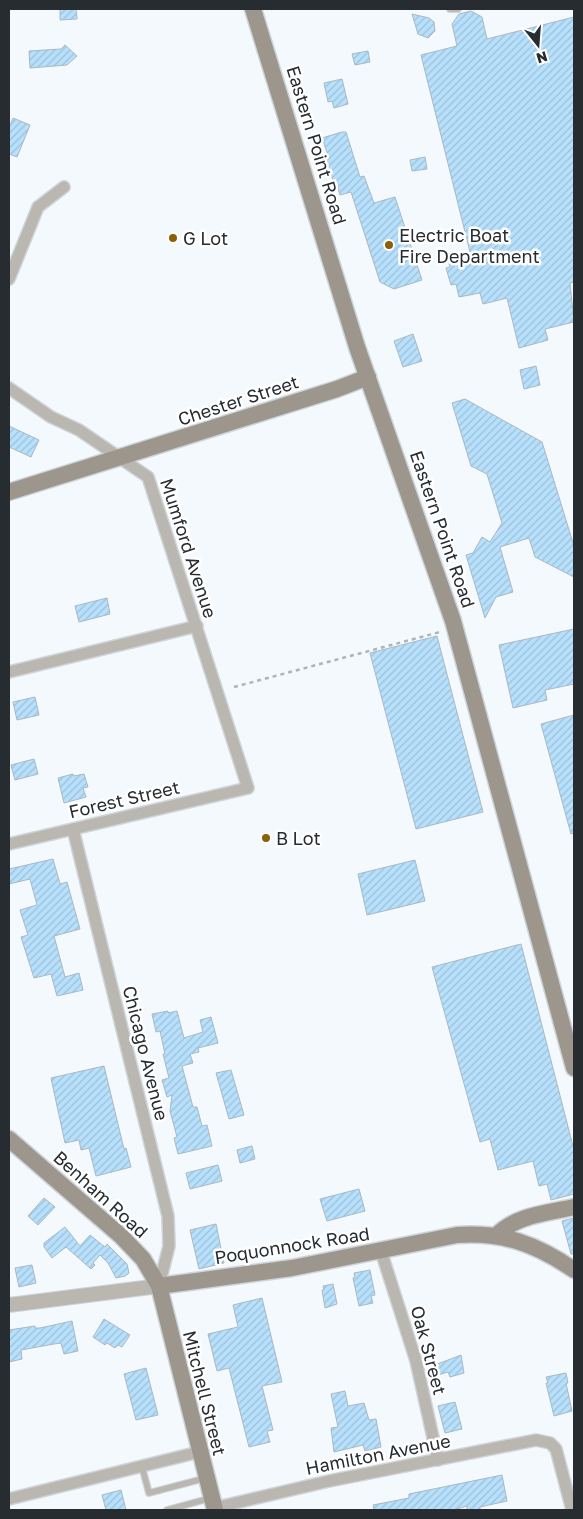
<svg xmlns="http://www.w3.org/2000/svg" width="583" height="1519" viewBox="0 0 583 1519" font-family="'Golos Text',sans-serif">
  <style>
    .building { fill: url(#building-hatch); stroke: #aab8c2 }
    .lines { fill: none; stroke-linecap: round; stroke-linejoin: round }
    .service-casing { stroke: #ced4d8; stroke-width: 8 }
    .minor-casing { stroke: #ced4d8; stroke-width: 14 }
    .tertiary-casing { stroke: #ced4d8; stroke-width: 16 }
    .secondary-casing { stroke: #ced4d8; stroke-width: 19 }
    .path { stroke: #aeb4b8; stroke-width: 2.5; stroke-dasharray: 4 4; stroke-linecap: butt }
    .service { stroke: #bab6b0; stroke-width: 5.5 }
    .minor { stroke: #bab6b0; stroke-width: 11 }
    .tertiary { stroke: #bab6b0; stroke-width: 14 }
    .secondary { stroke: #9c968d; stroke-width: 16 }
    .poi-dot { fill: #8c6004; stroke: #fff; stroke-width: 2 }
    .labels { text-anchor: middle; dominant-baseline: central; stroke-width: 5; stroke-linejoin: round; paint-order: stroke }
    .street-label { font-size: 18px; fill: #262c30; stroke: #fff }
    .poi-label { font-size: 18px; fill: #262c30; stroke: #fff; text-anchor: start }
  </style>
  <defs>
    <pattern id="building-hatch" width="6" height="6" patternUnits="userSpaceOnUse" patternTransform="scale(1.25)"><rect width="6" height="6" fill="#b7e0fc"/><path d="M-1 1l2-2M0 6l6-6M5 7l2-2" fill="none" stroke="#9dc0d8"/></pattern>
  </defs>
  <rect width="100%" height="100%" fill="#f3f9fd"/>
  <g class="building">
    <path d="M60 9H76L77 19 60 20Z"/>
    <path d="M471 11 482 17 487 39 574 17V282L570 283 574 322 545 329 548 340 519 348 507 298 483 304 480 293 459 297 456 284 451 285 446 268 450 267 448 258 470 252 421 55 457 46 452 24 459 14Z"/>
    <path d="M412 14 429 18 434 22 435 31 428 38 418 34Z"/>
    <path d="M65 45 77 56 67 65 30 68 29 51 61 49Z"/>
    <path d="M368 51 370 62 355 65 352 54Z"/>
    <path d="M342 79 348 104 334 108 332 101 328 102 324 83Z"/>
    <path d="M13 118 30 125 17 157 9 154V128Z"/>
    <path d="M342 132H346L360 177 364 176 374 203 395 197 422 280 394 289 380 282 351 192 340 195 336 182 334 183 326 159 329 158 322 138Z"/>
    <path d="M425 157 427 169 412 171 410 160Z"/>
    <path d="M413 334 422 361 403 367 394 341Z"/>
    <path d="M536 366 540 385 524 389 520 370Z"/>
    <path d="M465 399 542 442 574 546V577L535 557 529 538 500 547 513 592 496 597 485 618 466 555 473 553 482 537 490 542 502 523 487 474 471 466 452 403Z"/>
    <path d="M9 426 39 440 31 457 9 447Z"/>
    <path d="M107 598 110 614 79 622 75 606Z"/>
    <path d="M574 629V684L545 690 547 700 513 708 499 645Z"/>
    <path d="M437 636 483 812 416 829 370 653Z"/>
    <path d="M35 697 39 715 17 720 13 702Z"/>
    <path d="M574 715V833L571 834 541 724Z"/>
    <path d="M34 759 38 774 15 780 11 765Z"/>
    <path d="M73 774 74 776 84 774 88 787 83 788 86 797 64 803 58 778Z"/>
    <path d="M53 859 60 884 67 882 80 929 54 936 65 977 79 973 83 990 57 996 51 974 34 978 21 937 28 935 20 910 37 905 30 879 9 884V869Z"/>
    <path d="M415 860 425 901 367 915 358 874Z"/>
    <path d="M521 944 574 1150V1194L551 1200 547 1184 539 1186 533 1161 498 1170 490 1139 480 1142 432 967Z"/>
    <path d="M168 1011V1013L177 1011 184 1038 203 1032 200 1020 211 1017 218 1043 198 1048 199 1052 190 1054 193 1063 182 1066 193 1107H197L202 1126 207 1125 212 1146 178 1154 174 1138 177 1137 170 1111 172 1095 167 1097 162 1080 169 1078 163 1054H165L160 1031 156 1032 152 1014Z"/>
    <path d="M104 1066 124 1149 126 1148 131 1167 96 1176 89 1148 81 1150 79 1140 65 1143 51 1078Z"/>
    <path d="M231 1070 244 1115 229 1119 216 1073Z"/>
    <path d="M252 1146 255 1159 240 1163 237 1150Z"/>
    <path d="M218 1165 222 1181 190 1189 186 1173Z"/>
    <path d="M359 1189 365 1211 327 1221 320 1199Z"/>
    <path d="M44 1198 55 1207 38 1225 28 1216Z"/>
    <path d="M574 1218V1254H571L562 1221Z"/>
    <path d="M216 1224 224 1263 199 1269 190 1230Z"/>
    <path d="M65 1227 80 1246 90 1235 105 1247 107 1244 127 1264 129 1273 125 1276 116 1278 108 1263 100 1255 93 1263 95 1265 91 1269 66 1247 52 1258 44 1247V1243Z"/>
    <path d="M32 1265 36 1283 19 1287 15 1268Z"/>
    <path d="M370 1270 375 1295 371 1296 373 1303 359 1306 353 1278 355 1277 354 1273Z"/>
    <path d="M333 1284 337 1304 325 1308 322 1290H324L323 1286Z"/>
    <path d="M262 1298 282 1382 262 1386 273 1430 267 1431 270 1442 249 1447 229 1368 217 1371 208 1334 238 1327 233 1305Z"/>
    <path d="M104 1319 130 1335 122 1347 118 1345 115 1348 107 1343 105 1345 93 1337Z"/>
    <path d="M72 1321 78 1351 64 1354 61 1343 54 1344 21 1350 22 1359 9 1362V1330L35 1326V1328H40Z"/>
    <path d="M461 1355 464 1373 450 1377 448 1372 438 1375 435 1365Z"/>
    <path d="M146 1368 158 1415 136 1420 124 1374Z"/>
    <path d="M566 1373 568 1383H566L572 1411 554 1416 546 1383H548L546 1377Z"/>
    <path d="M345 1391 348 1406 364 1403 369 1420 376 1419 381 1447 365 1451 363 1445 334 1452 331 1428 338 1427 331 1394Z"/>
    <path d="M455 1402 462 1429 445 1433 438 1406Z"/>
    <path d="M502 1475 507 1501 480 1507V1510H467V1506L454 1510H374L373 1505 409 1498V1494Z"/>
    <path d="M121 1490 126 1510H106L102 1495Z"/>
  </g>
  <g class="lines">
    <g class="service-casing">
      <g id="service">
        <path d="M450 9H458"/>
        <path d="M142 1467 149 1493 206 1478"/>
        <path d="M167 1510 211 1498"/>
      </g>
    </g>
    <g class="minor-casing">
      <g id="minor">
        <path d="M9 279 38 207 64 187"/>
        <path d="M9 388 51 417 79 430 148 477 248 788 9 844"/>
        <path d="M9 672 197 626"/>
        <path d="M73 829 168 1216 169 1246 159 1286"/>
        <path d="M381 1251 416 1361 438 1460"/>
        <path d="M9 1499 199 1452"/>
        <path d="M214 1508 329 1481 536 1440 550 1443 556 1449 572 1510"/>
      </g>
    </g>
    <g class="tertiary-casing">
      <path id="tertiary" d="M9 1305 159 1286"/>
    </g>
    <g class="secondary-casing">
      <g id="secondary">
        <path d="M253 9 357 347 453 621 574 1068"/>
        <path d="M9 492 337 389 368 377"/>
        <path d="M9 1139 121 1236 143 1259 159 1286 215 1510"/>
        <path d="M497 1235C516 1215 549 1213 574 1207"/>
        <path d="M159 1286 292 1268 457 1235C504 1232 536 1244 574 1270"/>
      </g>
    </g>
    <path class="path" d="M234 687 440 632"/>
    <use href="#service" class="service"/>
    <use href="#minor" class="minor"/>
    <use href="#tertiary" class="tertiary"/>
    <use href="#secondary" class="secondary"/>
  </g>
  <g class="poi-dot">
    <circle cx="173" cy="238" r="5"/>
    <circle cx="389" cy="245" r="5"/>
    <circle cx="266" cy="838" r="5"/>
  </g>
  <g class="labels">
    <g class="street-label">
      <text transform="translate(317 145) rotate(73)">Eastern Point Road</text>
      <text transform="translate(238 400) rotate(-18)">Chester Street</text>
      <text transform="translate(443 529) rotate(71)">Eastern Point Road</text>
      <text transform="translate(189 548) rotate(72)">Mumford Avenue</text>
      <text transform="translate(124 799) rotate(-13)">Forest Street</text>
      <text transform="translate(146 1053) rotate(76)">Chicago Avenue</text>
      <text transform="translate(101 1194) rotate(42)">Benham Road</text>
      <text transform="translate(292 1245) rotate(-9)">Poquonnock Road</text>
      <text transform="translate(429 1350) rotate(75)">Oak Street</text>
      <text transform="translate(205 1393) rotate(76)">Mitchell Street</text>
      <text transform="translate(378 1454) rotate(-11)">Hamilton Avenue</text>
    </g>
    <g class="poi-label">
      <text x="399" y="235">Electric Boat<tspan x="399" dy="21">Fire Department</tspan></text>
      <text x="183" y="238">G Lot</text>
      <text x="276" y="838">B Lot</text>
    </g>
  </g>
  <rect width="583" height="1519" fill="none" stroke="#262c30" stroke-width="20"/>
  <g transform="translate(538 45) rotate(163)" stroke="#ffffff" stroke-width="4" paint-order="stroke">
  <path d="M0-4L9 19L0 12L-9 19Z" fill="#262c30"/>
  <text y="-8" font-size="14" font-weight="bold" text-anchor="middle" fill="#262c30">N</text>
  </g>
</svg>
